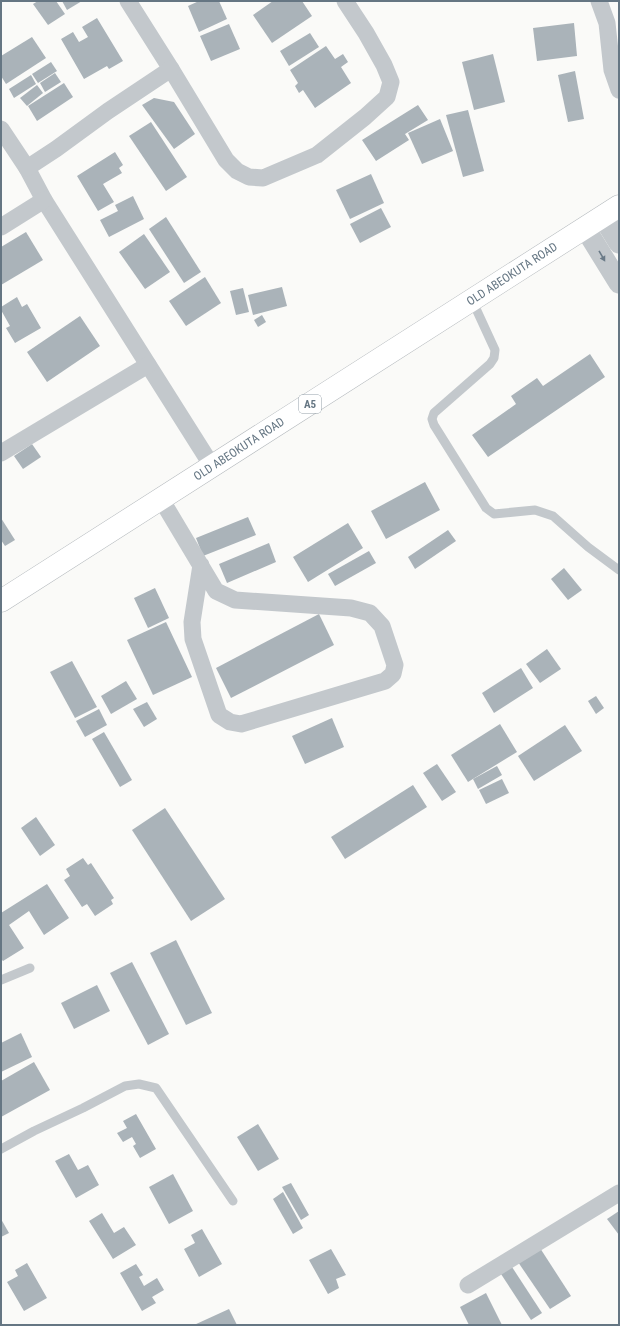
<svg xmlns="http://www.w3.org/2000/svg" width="620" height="1326" viewBox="0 0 620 1326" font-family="'Roboto Condensed',sans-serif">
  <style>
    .building { fill: #aab3b9 }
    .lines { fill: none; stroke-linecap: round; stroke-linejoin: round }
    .trunk-casing { stroke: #b4b9bd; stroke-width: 23 }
    .service { stroke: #c3c8cc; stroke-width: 9 }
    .minor { stroke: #c3c8cc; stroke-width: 17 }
    .tertiary { stroke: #c3c8cc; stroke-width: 21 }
    .trunk { stroke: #fff; stroke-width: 22 }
    .oneway { fill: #6a7a87 }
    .labels { text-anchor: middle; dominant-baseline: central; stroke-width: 4; stroke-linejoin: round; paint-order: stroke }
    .shield { fill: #fff; stroke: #939fa8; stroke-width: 1 }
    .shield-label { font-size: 11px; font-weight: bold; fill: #657683 }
    .street-label { font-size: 12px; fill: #657683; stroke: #fff }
  </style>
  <rect width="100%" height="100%" fill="#fafaf8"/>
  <g class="building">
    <path d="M38 1H56L65 14 48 25 33 4Z"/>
    <path d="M62 1H82L67 10Z"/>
    <path d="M199 1H219L227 19 199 32 188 6Z"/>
    <path d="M273 1H302L312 16 272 43 253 15Z"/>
    <path d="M97 18 123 61 109 69 107 66 84 79 61 39 73 32 79 42 88 37 82 27Z"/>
    <path d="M574 23 577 56 537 61 533 28Z"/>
    <path d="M229 24 240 49 211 61 200 36Z"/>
    <path d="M310 33 319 47 289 66 280 51Z"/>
    <path d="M32 37 46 58 6 84 1 76V56Z"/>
    <path d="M326 46 335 59 343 54 348 62 341 67 351 83 315 108 303 90 299 93 295 86 298 83 290 70Z"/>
    <path d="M493 54 505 102 474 110 462 62Z"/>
    <path d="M51 62 57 71 38 83 32 74Z"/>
    <path d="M575 71 584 119 568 122 558 75Z"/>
    <path d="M55 73 61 82 45 92 40 83Z"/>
    <path d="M31 75 36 84 14 98 9 89Z"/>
    <path d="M64 83 73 97 37 121 28 106Z"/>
    <path d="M37 85 43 93 27 106 20 98Z"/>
    <path d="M154 98 174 102 195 134 174 149 142 105Z"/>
    <path d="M418 105 428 120 405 134 409 140 376 161 362 140Z"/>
    <path d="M468 110 484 171 463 177 446 115Z"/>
    <path d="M440 119 453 151 422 164 408 133Z"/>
    <path d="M151 122 187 177 166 191 129 136Z"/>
    <path d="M115 152 123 165 119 168 122 173 103 184 114 202 98 211 77 176Z"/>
    <path d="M371 174 384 203 350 219 336 190Z"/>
    <path d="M133 196 144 219 109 237 100 220 118 211 115 205Z"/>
    <path d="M381 208 391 227 360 243 350 224Z"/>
    <path d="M166 217 201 272 184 283 149 229Z"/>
    <path d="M26 232 43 260 1 285V247Z"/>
    <path d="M144 234 170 272 145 289 119 252Z"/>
    <path d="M205 277 221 303 186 326 169 301Z"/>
    <path d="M282 287 287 306 253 315 248 295Z"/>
    <path d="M243 288 249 312 236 315 230 291Z"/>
    <path d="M17 297 22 307 27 304 41 328 15 343 6 328 10 326 1 310V307Z"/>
    <path d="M262 315 266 322 258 327 254 320Z"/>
    <path d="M80 316 100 346 47 382 27 352Z"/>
    <path d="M590 354 605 377 488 457 472 435 516 404 511 396 537 378 543 386Z"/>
    <path d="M32 444 41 457 23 469 14 456Z"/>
    <path d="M425 482 440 510 386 539 371 511Z"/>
    <path d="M248 517 256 535 203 556 196 538Z"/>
    <path d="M1 518 15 540 5 546 1 540Z"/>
    <path d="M348 523 363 548 308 582 293 557Z"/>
    <path d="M448 530 456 541 415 569 408 557Z"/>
    <path d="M269 543 276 562 227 583 219 564Z"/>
    <path d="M369 551 376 563 335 586 328 574Z"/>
    <path d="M564 568 582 590 568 600 551 579Z"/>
    <path d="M155 588 169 618 148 628 134 598Z"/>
    <path d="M319 614 334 645 231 698 216 668Z"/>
    <path d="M166 622 192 677 153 695 127 640Z"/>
    <path d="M547 649 561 669 540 683 526 664Z"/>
    <path d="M72 661 97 707 75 718 50 672Z"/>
    <path d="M521 668 533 688 494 713 482 693Z"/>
    <path d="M126 681 137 699 111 714 101 696Z"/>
    <path d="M596 696 604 708 596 714 588 701Z"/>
    <path d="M147 702 157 719 144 727 133 709Z"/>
    <path d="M99 709 107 725 85 737 76 721Z"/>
    <path d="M332 718 344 747 305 764 292 736Z"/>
    <path d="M500 724 517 752 468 782 451 755Z"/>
    <path d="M565 725 582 751 534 781 518 756Z"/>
    <path d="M104 732 132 780 120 787 92 739Z"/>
    <path d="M437 764 456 792 442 801 423 773Z"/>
    <path d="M497 766 502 775 478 789 473 779Z"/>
    <path d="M502 779 509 793 486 804 479 790Z"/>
    <path d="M413 785 427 807 345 859 331 837Z"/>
    <path d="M165 808 225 899 191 921 132 830Z"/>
    <path d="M36 817 55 845 40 856 21 828Z"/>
    <path d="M83 858 88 865 91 863 114 898 111 900 113 904 95 916 87 904 82 907 64 880 70 876 66 869Z"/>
    <path d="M47 884 69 918 44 935 29 911 9 925 24 948 3 961 1 959V913Z"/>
    <path d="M176 940 212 1013 186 1025 150 953Z"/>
    <path d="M132 962 169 1034 148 1045 110 973Z"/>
    <path d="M97 985 110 1011 74 1029 61 1003Z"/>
    <path d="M21 1033 32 1057 1 1072V1043Z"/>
    <path d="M34 1062 50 1090 1 1117V1081Z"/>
    <path d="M136 1114 156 1149 140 1158 133 1146 136 1144 132 1137 123 1142 117 1133 127 1128 123 1121Z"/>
    <path d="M258 1124 279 1159 258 1171 237 1137Z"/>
    <path d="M69 1154 78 1170 88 1165 99 1185 76 1198 55 1161Z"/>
    <path d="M173 1174 193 1211 169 1224 149 1187Z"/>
    <path d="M291 1183 309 1215 301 1220 282 1187Z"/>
    <path d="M283 1192 303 1228 293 1234 273 1199Z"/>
    <path d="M619 1211V1235L607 1219Z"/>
    <path d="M102 1213 114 1233 124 1227 136 1245 113 1259 89 1221Z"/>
    <path d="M1 1219 9 1233 1 1237Z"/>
    <path d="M202 1229 222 1264 199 1277 184 1249 195 1243 191 1235Z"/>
    <path d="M540 1248 571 1296 550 1309 518 1262Z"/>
    <path d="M331 1249 346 1275 336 1279 339 1288 328 1294 309 1260Z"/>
    <path d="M27 1263 47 1298 24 1311 7 1282 18 1276 15 1270Z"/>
    <path d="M136 1264 143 1275 139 1277 144 1286 157 1278 164 1290 152 1297 156 1303 142 1311 120 1273Z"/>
    <path d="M512 1267 542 1313 531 1320 501 1274Z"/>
    <path d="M486 1293 502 1325H469L460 1307Z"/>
    <path d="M229 1309 237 1325H194Z"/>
  </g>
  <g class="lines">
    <g class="trunk-casing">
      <path id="trunk" d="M1 601 619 206"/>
    </g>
    <g class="service">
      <path d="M472 300 495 350 494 358 490 364 434 413 432 419 434 425 486 508 494 514 535 510 553 516 588 547 619 570"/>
      <path d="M1 980 30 968"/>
      <path d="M1 1149 34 1131 83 1108 125 1086 139 1084 156 1088 233 1201"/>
    </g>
    <g class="minor">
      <path d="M128 1 171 69 226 160 237 171 249 177 263 178 317 155 365 117 387 97 391 82 384 65 366 33 345 1"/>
      <path d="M599 1 607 23 612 70 619 90"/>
      <path d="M1 129 27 168 44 200 212 466"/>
      <path d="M27 168 56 149 108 111 171 69"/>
      <path d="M1 227 44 200"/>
      <path d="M1 453 148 365"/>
      <path d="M161 499 216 591 235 600 351 608 370 613 382 626 395 665 393 674 385 681 241 724 230 722 219 715 193 639 192 622 201 565"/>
      <path d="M468 1285 619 1193"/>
    </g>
    <g class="tertiary">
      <path d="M603 217 619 243"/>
      <path d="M585 228 619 283"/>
    </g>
    <use href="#trunk" class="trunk"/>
  </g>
  <defs><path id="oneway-solid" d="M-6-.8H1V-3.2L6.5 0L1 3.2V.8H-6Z"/></defs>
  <use class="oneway" href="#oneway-solid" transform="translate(602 256) rotate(60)"/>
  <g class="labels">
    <rect class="shield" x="299" y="395" width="22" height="18" rx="3"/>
    <g class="shield-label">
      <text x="310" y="404">A5</text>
    </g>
    <g class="street-label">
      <text transform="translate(512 274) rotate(-33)">OLD ABEOKUTA ROAD</text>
      <text transform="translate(239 449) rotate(-33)">OLD ABEOKUTA ROAD</text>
    </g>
  </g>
  <rect width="620" height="1326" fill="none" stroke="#657683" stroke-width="4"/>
</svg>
